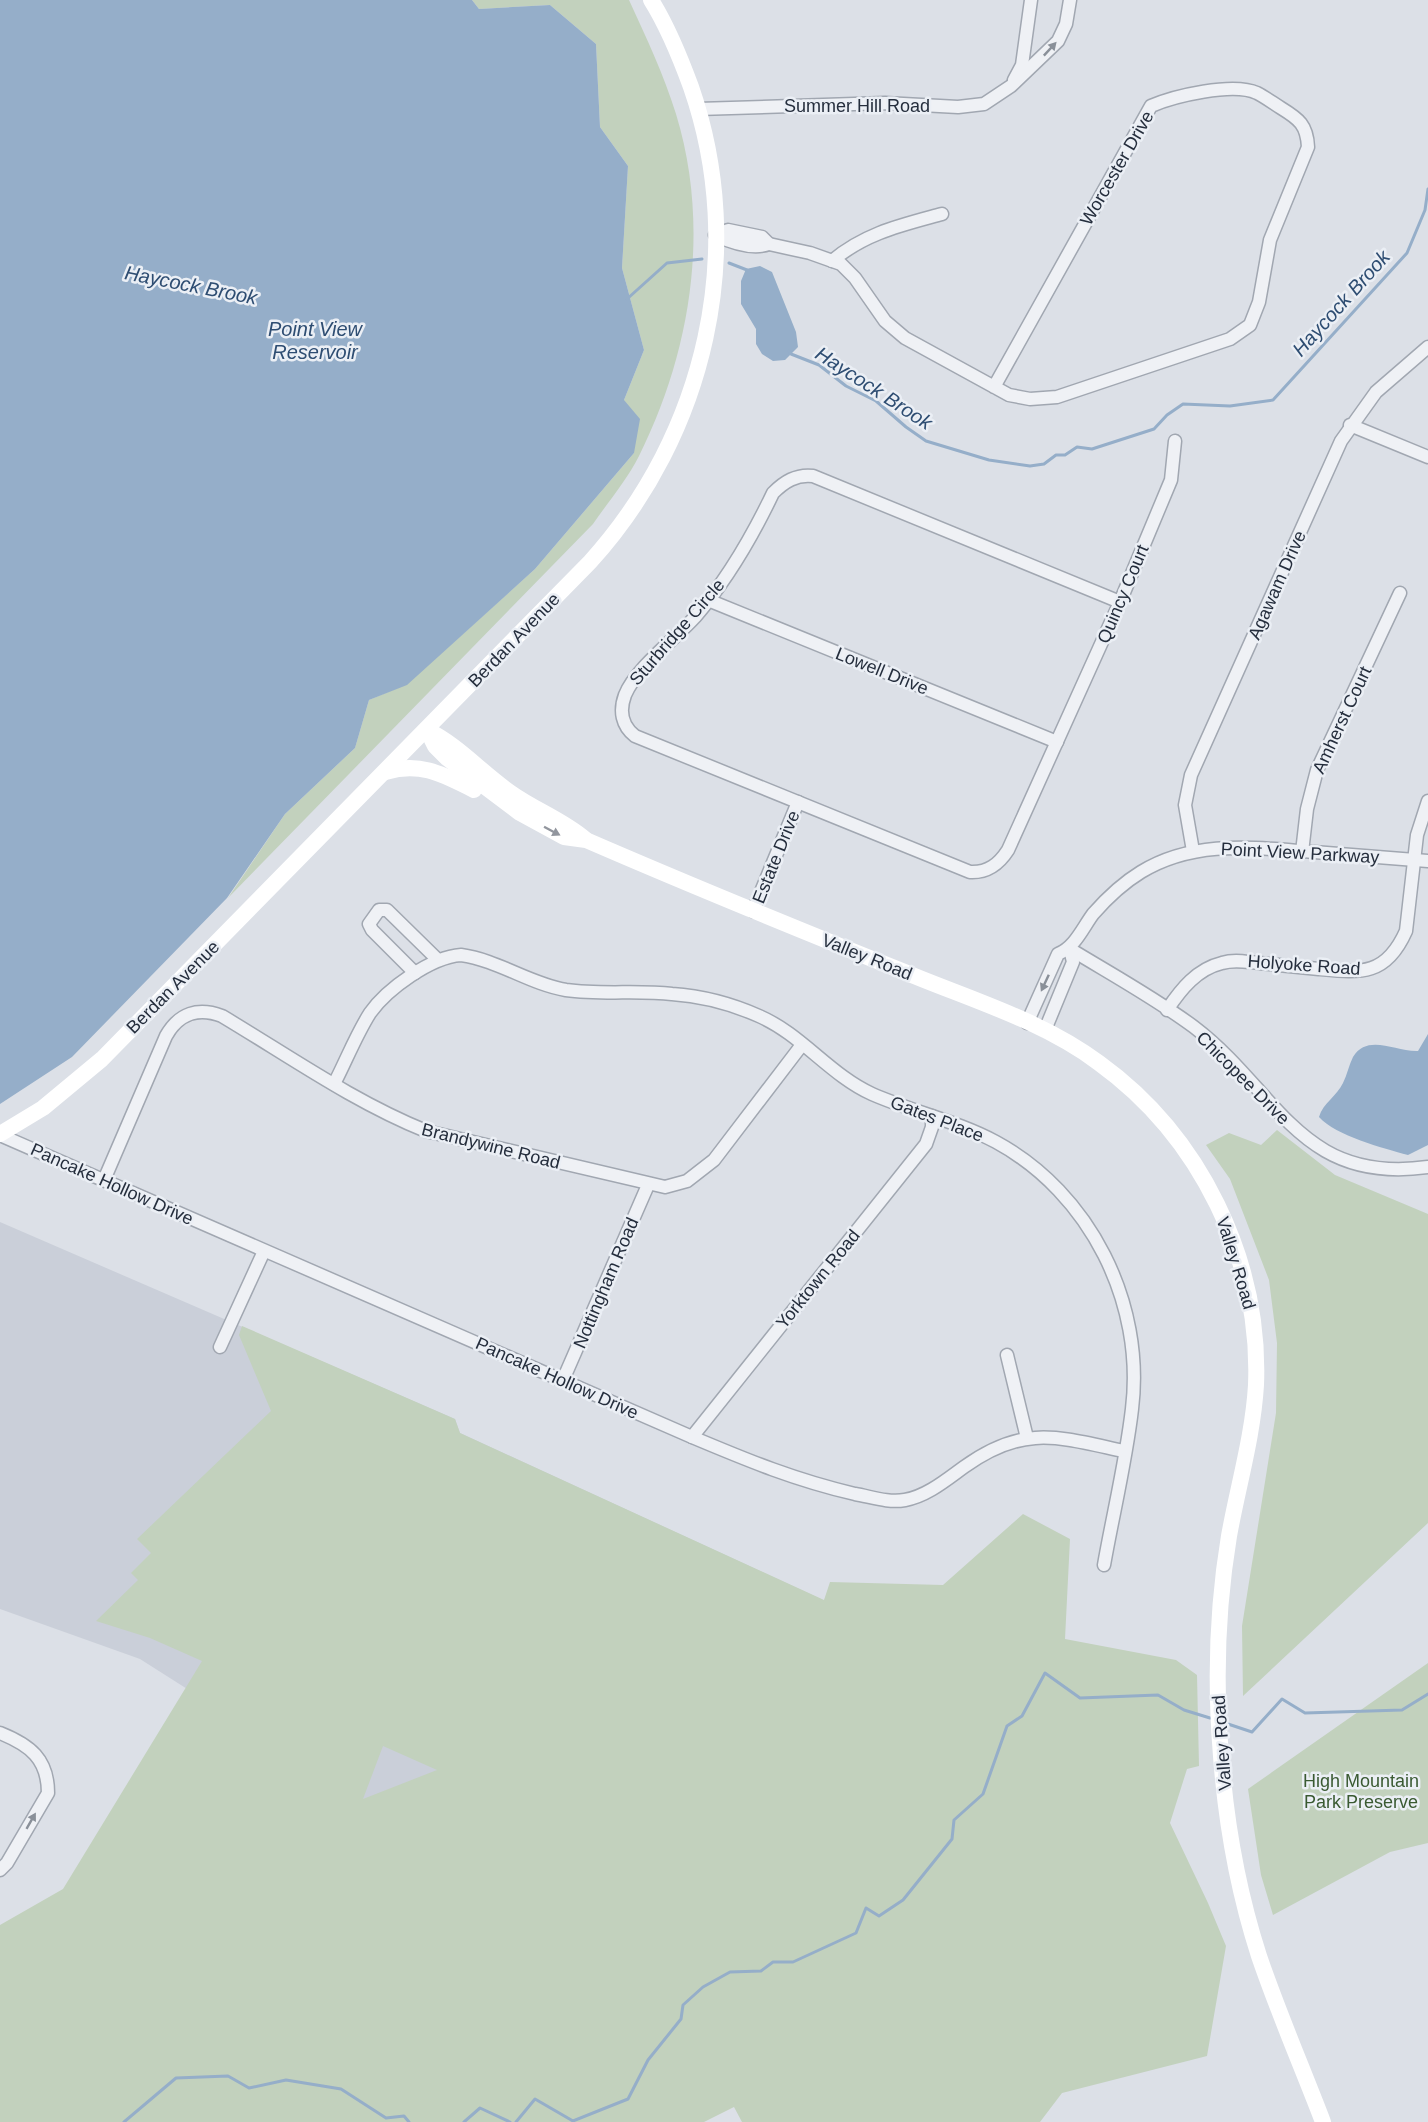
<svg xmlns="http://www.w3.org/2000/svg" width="1428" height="2122" viewBox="0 0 1428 2122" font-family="Arial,sans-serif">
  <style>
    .built { fill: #cacfd9 }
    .green { fill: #c2d1bd; fill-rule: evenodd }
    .water { fill: #95aec9 }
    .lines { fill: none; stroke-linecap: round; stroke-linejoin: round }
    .stream { stroke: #95aec9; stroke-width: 3 }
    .minor-casing { stroke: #a1a7b1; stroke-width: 15 }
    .minor { stroke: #eff1f5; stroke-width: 12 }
    .secondary { stroke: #fff; stroke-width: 16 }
    .oneway { fill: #8a9099 }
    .oneway2 { fill: #92969e }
    .labels { text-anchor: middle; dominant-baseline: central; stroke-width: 5; stroke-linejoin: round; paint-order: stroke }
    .street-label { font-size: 18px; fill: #252e3d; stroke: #ebeff5 }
    .park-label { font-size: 18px; fill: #3a5a32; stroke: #ebeff5 }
    .water-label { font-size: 20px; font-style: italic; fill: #2e4d72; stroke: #ebeff5 }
  </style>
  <rect width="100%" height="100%" fill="#dce0e7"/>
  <path class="built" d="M0 1222 455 1419 460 1433 897 1634 362 1800 140 1659 0 1609Z"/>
  <g class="green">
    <path d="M472 0H629C646 37 664 75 676 114 711 228 691 352 639 456 627 480 608 502 593 524L228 898 285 814 355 748 369 700 407 684 535 569 634 453 624 400 644 350 622 268 628 166 600 127 596 44 550 5 479 9Z"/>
    <path d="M1277 1130 1335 1175 1428 1214V1523L1243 1696 1242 1626 1276 1413 1277 1343 1269 1280 1230 1179 1206 1145 1229 1133 1261 1145Z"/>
    <path d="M242 1326 455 1419 460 1433 824 1600 830 1582 943 1585 1023 1514 1070 1539 1065 1639 1176 1660 1197 1675 1199 1766 1187 1769 1170 1823 1208 1903 1226 1946 1207 2056 1062 2093 1040 2122H742L734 2107 704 2122H0V1925L63 1889 202 1661 150 1638 96 1621 138 1580 131 1573 151 1553 137 1539 271 1411 239 1335ZM383 1746 437 1770 363 1799Z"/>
    <path d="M1428 1663V1843L1390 1852 1273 1915 1261 1875 1248 1789Z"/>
  </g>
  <g class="water">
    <path d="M0 0H472L479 9 550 5 596 44 600 127 628 166 622 268 644 350 624 400 640 419 634 453 535 569 407 685 369 700 355 748 285 814 227 898 72 1057 0 1104Z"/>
    <path d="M760 266 772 272 796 332 798 347 785 360 773 361 762 354 756 344V329L741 304V281L746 269Z"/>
    <path d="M1428 1034V1145L1408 1155C1383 1148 1336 1136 1319 1117 1323 1103 1337 1096 1343 1083 1347 1075 1349 1065 1353 1057 1368 1033 1395 1052 1418 1051Z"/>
  </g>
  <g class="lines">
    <g class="stream">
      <path d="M729 263 747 270"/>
      <path d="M627 299 667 263 702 259"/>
      <path d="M789 351 791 354 819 365 846 386 876 401 906 427 926 441 989 460 1030 466 1044 464 1056 455H1065L1077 447 1092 449 1154 429 1167 415 1183 404 1230 406 1273 400 1407 253 1425 210 1428 189"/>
      <path d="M1228 1724 1252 1732 1282 1699 1305 1713 1402 1710 1428 1694"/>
      <path d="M124 2122 176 2078 228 2076 249 2088 286 2080 341 2089 386 2118 404 2116 409 2122"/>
      <path d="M464 2122 480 2108 510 2122"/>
      <path d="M516 2122 535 2099 573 2121 628 2099 648 2060 681 2019 683 2005 703 1987 730 1972 761 1971 773 1962H793L856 1933 866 1908 879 1916 903 1900 952 1839 954 1820 983 1794 1007 1726 1022 1716 1045 1673 1080 1698 1158 1695 1184 1710 1210 1718"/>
    </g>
    <g class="minor-casing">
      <g id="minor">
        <path d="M1014 80 1022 65 1031 0"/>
        <path d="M698 109 885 103 958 107 984 104 1011 86 1058 41 1066 24 1070 0"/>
        <path d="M728 230 762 237 769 244C753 250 730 242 715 235Z"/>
        <path d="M769 244 810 253 841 264 855 278 885 321 905 338 1009 395 1030 399 1057 397 1230 339 1250 325 1259 302 1270 240 1308 147C1307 125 1299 119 1281 108 1273 103 1265 97 1257 93 1233 82 1174 96 1151 106L994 387"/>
        <path d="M832 261C865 233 902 225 942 214"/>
        <path d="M1350 425 1428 457"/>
        <path d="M708 600 1057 742"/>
        <path d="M1120 602 813 476C796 474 784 482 773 493 752 537 727 580 695 617 675 639 636 668 625 695 619 711 622 726 635 736L970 872C988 873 999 864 1008 850L1120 602 1171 480 1175 441"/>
        <path d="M1193 851 1185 805 1191 775 1341 441 1376 392 1428 347"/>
        <path d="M1302 852 1307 809 1317 770 1400 593"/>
        <path d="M753 911 798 802"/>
        <path d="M1070 949C1111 974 1155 998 1194 1027 1278 1091 1300 1185 1428 1167"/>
        <path d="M415 973 372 930 369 924 379 910H387L437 959"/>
        <path d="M1167 1010C1181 989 1197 969 1222 963 1235 959 1246 962 1259 963 1279 965 1299 967 1319 969 1361 973 1386 976 1406 931L1417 835 1428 801"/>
        <path d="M1027 1023 1058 954C1075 947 1082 929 1093 914 1107 898 1123 883 1141 872 1195 839 1255 848 1314 852 1352 855 1390 858 1428 861"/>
        <path d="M1045 1030 1073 962 1070 949"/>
        <path d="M334 1084C346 1061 356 1035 370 1013 387 989 431 957 461 955 498 960 530 984 566 990 601 995 638 990 672 994 702 996 732 1004 759 1016 801 1034 830 1075 872 1094 913 1112 957 1121 996 1142 1090 1193 1145 1303 1132 1409 1126 1461 1113 1514 1104 1565"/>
        <path d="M0 1135 692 1437C749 1461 795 1480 855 1494 872 1497 888 1503 905 1500 927 1496 946 1480 964 1467 1024 1424 1058 1437 1124 1451"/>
        <path d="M104 1180 166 1036C179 1013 198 1007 222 1016 289 1056 354 1102 426 1131L665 1187 687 1181 714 1160 801 1046"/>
        <path d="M220 1347 264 1251"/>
        <path d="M1007 1355 1027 1438"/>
        <path d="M563 1380 648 1185"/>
        <path d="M692 1437 926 1144 932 1127V1116"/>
        <path d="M0 1733C30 1745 48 1759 48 1793L7 1863 0 1870"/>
      </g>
    </g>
    <use href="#minor" class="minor"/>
    <g class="secondary">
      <path d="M427 730 435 746 447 758 520 813 564 837 586 840C692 886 800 930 907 973 972 1000 1043 1021 1099 1063 1200 1136 1261 1260 1256 1385 1253 1436 1238 1486 1229 1536 1217 1608 1215 1683 1221 1756 1226 1823 1238 1891 1259 1956 1278 2012 1302 2067 1323 2122"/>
      <path d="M427 730C458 745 482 773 511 793 535 810 563 820 585 839"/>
      <path d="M386 772C420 761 444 775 474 790"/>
      <path d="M0 1134 43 1108 102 1059 590 562C706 434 748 251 691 87 680 57 668 27 651 0"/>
    </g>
  </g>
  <defs><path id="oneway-solid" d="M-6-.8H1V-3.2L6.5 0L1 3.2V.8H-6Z" transform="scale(1.5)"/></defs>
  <g class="oneway">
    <use href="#oneway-solid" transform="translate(1050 49) rotate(-47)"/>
    <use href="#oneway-solid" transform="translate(1045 983) rotate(115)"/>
    <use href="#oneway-solid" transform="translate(31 1821) rotate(-60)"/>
  </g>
  <use class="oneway2" href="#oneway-solid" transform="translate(552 831) rotate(28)"/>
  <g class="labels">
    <g class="street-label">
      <text x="857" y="106">Summer Hill Road</text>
      <text transform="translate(1117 168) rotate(-60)">Worcester Drive</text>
      <text transform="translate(1277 585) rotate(-66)">Agawam Drive</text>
      <text transform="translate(1123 594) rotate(-67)">Quincy Court</text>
      <text transform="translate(677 632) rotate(-49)">Sturbridge Circle</text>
      <text transform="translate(514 640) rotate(-46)">Berdan Avenue</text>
      <text transform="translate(882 671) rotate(22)">Lowell Drive</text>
      <text transform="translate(1342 720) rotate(-65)">Amherst Court</text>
      <text transform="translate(1300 853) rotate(3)">Point View Parkway</text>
      <text transform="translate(776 857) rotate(-68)">Estate Drive</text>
      <text transform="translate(867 957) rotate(22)">Valley Road</text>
      <text transform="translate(1304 965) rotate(4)">Holyoke Road</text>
      <text transform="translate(173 987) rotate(-45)">Berdan Avenue</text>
      <text transform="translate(1243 1078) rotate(45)">Chicopee Drive</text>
      <text transform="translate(937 1119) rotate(21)">Gates Place</text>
      <text transform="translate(491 1146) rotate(14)">Brandywine Road</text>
      <text transform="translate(112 1184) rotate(24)">Pancake Hollow Drive</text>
      <text transform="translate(1236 1263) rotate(73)">Valley Road</text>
      <text transform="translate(818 1279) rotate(-51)">Yorktown Road</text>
      <text transform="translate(606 1283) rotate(-67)">Nottingham Road</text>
      <text transform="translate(557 1378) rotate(24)">Pancake Hollow Drive</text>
      <text transform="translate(1222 1743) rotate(-94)">Valley Road</text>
    </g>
    <g class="park-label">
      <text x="1361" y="1781">High Mountain<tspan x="1361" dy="21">Park Preserve</tspan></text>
    </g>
    <g class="water-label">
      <text transform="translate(191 285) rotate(11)">Haycock Brook</text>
      <text transform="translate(1341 303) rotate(-48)">Haycock Brook</text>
      <text x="315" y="329">Point View<tspan x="315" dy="23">Reservoir</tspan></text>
      <text transform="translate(874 388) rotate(33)">Haycock Brook</text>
    </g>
  </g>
</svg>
